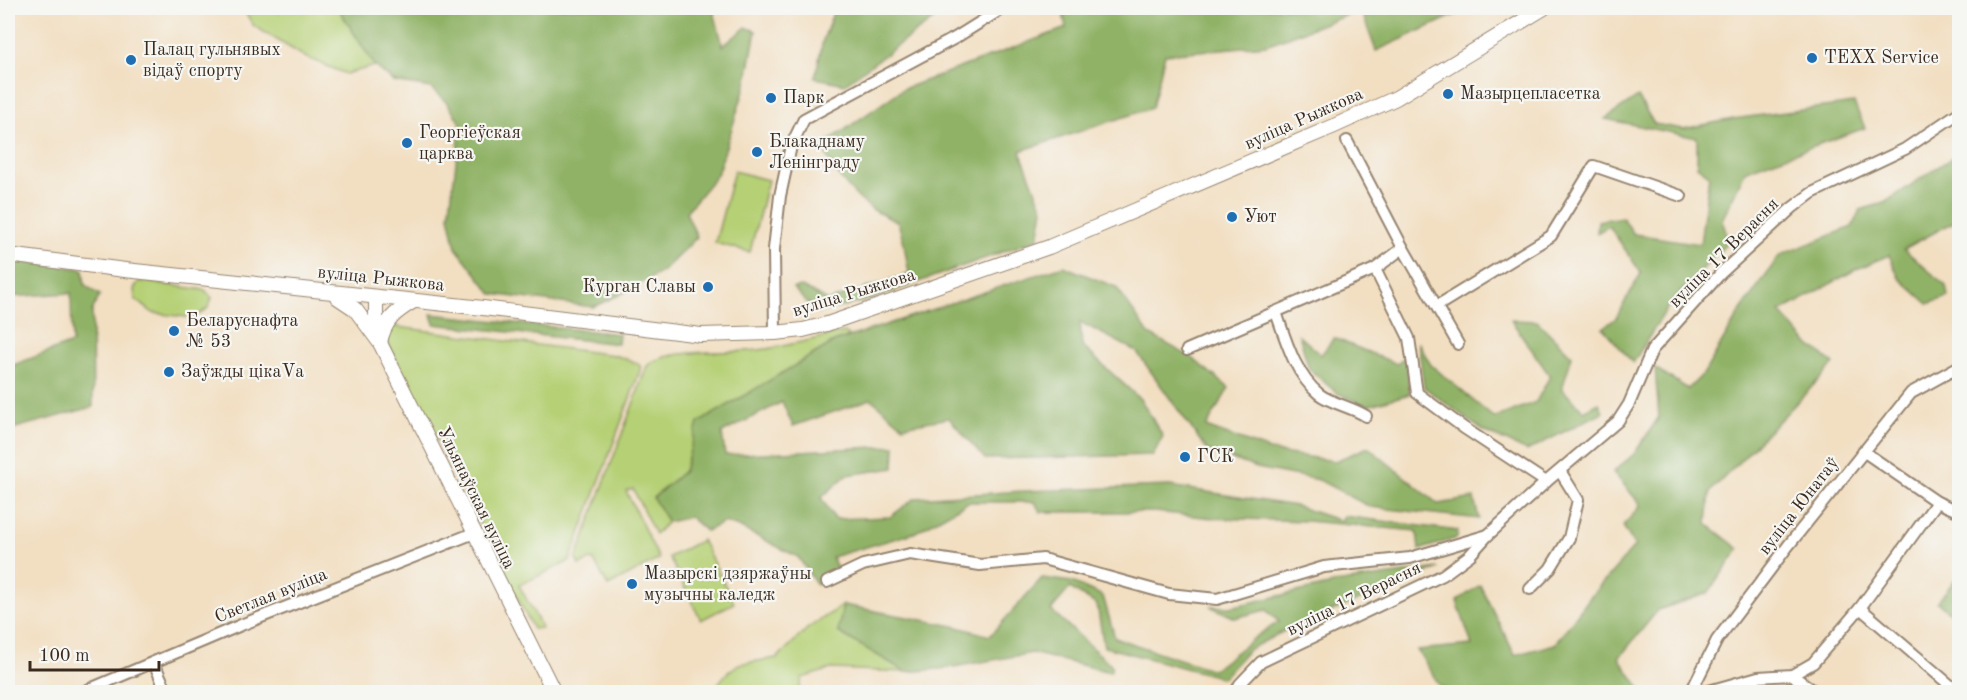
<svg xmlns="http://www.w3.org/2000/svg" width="1967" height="700" viewBox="0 0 1967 700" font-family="'Old Standard TT',serif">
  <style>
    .green { fill: #b5d075; stroke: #787d4a; stroke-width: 1.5 }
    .forest { fill: #90b266; stroke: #666e42; stroke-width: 1.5 }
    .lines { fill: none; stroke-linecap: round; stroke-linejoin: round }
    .minor-casing { stroke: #968470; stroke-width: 14 }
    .major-casing { stroke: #968470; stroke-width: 16 }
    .minor { stroke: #fff; stroke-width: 10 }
    .major { stroke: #fff; stroke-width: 14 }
    .poi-dot { fill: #1f6fb2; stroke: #f6f6f2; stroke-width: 2 }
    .labels { text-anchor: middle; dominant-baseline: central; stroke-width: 4.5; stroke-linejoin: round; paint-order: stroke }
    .poi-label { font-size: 18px; fill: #3b2a1e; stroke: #f6f6f2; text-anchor: start }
    .street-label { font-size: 18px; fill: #3b2a1e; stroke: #f6f6f2 }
  </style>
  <rect width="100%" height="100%" fill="#f6f6f2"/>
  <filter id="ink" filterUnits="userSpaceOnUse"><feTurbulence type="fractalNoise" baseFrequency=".0167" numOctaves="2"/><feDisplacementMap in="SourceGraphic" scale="12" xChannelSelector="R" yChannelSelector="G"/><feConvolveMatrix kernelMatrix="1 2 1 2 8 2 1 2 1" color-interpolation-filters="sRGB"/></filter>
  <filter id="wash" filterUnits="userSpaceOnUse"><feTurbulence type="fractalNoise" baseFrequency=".008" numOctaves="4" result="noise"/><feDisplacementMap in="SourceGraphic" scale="24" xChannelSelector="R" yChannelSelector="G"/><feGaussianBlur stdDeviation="1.35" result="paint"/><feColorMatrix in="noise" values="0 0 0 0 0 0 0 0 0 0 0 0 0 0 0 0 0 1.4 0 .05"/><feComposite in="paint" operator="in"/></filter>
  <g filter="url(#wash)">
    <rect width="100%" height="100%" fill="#f2dfc2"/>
    <g class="green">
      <path d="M242 8H338L375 66 346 74 305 57 254 26Z"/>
      <path d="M734 171 768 180 750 252 715 243Z"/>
      <path d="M139 281 205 290 212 298 208 308 194 318 153 313 135 299 134 289Z"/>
      <path d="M390 326 614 355 638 363 641 368 570 561 519 585 542 628 533 629 388 343 386 337Z"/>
      <path d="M845 332 849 336 834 342 699 423 684 471 653 498 668 522 655 534 633 489 626 491 659 559 608 586 593 559 579 565 576 559 647 366C666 347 731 354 759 350 788 346 817 338 845 332Z"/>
      <path d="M702 540 734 603 701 620 669 557Z"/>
      <path d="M843 605 839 632 906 672 831 669 802 678 799 692H711L727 673 739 664 777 658 808 628Z"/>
    </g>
    <g class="forest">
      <path d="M338 8H713L723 46 746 27 756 31 746 84 717 175 686 212 697 237 662 272 619 295 593 307 492 294 456 248 449 216 461 124 447 103 431 88 394 82 375 66Z"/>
      <path d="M835 8H949L845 84 815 78 823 40Z"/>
      <path d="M1062 8H1470L1376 51 1361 10 1266 45 1165 54 1152 108 1020 151 1043 209 1038 239 863 302 816 312 793 288 802 287 828 301 909 274 904 244 898 222C889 218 880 214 872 209 853 196 828 167 823 145L903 89 1066 28Z"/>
      <path d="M1638 97 1654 124 1683 129 1733 119 1854 103 1865 128 1746 170 1722 220 1729 241 1669 305 1633 363 1603 328 1616 318 1641 273 1609 226 1597 233 1598 221 1622 217 1634 234 1700 244 1709 175 1697 166V138L1605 119Z"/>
      <path d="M1959 153V219L1904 249 1946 286 1948 297 1928 304 1899 278 1889 255 1855 270 1780 312 1805 341 1834 364 1710 492 1707 524 1739 549 1708 593 1658 610 1619 658 1642 691 1451 692 1440 686 1417 650 1472 645 1457 601 1480 585 1515 655 1555 644 1591 596 1635 546 1623 526 1641 505 1613 472 1634 454 1659 417 1655 368 1688 389 1704 373 1741 310 1780 255 1852 227 1860 210 1884 203Z"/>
      <path d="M8 260 83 269 85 285 100 295 92 311 93 407 8 430V367L72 343 71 293 8 297Z"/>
      <path d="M1063 266 1116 287 1149 334 1191 357 1229 388 1206 427 1275 452 1335 461 1368 447 1438 504 1474 498 1479 519 1370 507 1319 480 1257 468 1207 450 1136 351 1080 322 1082 346 1140 399 1163 436 1153 455 985 459 949 418 903 426 871 399 793 426 782 402 722 433 725 455 895 446 894 468 847 475 821 498 835 519 890 517 915 498 1022 491 1170 486 1296 506 1341 521 1344 516 1458 531 1457 538 1419 550 1417 531 1307 521 1213 518 1155 512H1040L1035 502H968L914 533 832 557 839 572 817 585 798 557 741 528 725 522 706 531 690 517 668 522 653 498 684 471 698 423 834 342Z"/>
      <path d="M431 314 619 334 618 344 434 324Z"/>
      <path d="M1511 320 1537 321 1572 356 1562 389 1584 411 1599 403 1603 412 1527 451 1482 430 1424 387 1418 342 1431 365 1494 418 1536 402 1550 376Z"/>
      <path d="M1299 335 1321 355 1334 338 1397 364 1407 356 1410 394 1367 406 1337 393 1309 369Z"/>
      <path d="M1439 568 1288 629 1248 650 1223 678 1104 647 1097 605 1070 588 1051 610 1112 666 1110 672 1032 653 948 668 906 672 838 632 843 605 954 626 990 636 1042 578 1072 582 1103 596 1115 638 1213 670 1261 633 1279 622 1266 610 1235 618 1210 606 1230 607 1342 582Z"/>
      <path d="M1959 575V621L1937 602Z"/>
    </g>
  </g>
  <g filter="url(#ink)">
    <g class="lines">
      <g class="minor-casing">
        <g id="minor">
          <path d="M1347 141 1403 248 1458 344"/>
          <path d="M1375 269 1409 338 1417 393 1464 428 1546 482"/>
          <path d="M1437 306 1551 236 1594 166 1681 196"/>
          <path d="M1276 312C1286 341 1295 374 1319 394 1330 403 1352 407 1366 416"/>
          <path d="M775 333 774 249 780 196 791 146 804 119 955 38 1003 8"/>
          <path d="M1187 350 1375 269 1403 248"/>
          <path d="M1863 451 1937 502 1960 512"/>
          <path d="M827 582 863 565 910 554 980 565 1043 559 1169 594 1217 599 1324 567 1410 558 1488 535"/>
          <path d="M1530 589 1550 569 1569 538 1578 500 1560 471"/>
          <path d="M1860 608 1958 692"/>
          <path d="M154 663 167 692"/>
          <path d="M1792 675 1815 692"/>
          <path d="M83 692 241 625 474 533"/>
          <path d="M1236 692 1240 684 1261 662 1443 575 1470 555 1488 535 1546 482 1618 421 1629 404 1652 350 1721 273 1792 208 1812 193 1905 149 1960 112"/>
          <path d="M1691 692 1717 640 1788 546 1911 393 1960 366"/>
          <path d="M1705 692 1758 677 1792 675 1813 663 1860 608 1937 502"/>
        </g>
      </g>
      <g class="major-casing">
        <g id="major">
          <path d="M8 255 125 270 483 308 701 335 775 333 803 330 827 324 1049 247 1332 127 1396 98 1544 8"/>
          <path d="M337 297 355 309 380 343 554 692"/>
          <path d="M376 298V322L379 338"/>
          <path d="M380 343C384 321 395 312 414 301"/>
        </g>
      </g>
      <use href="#minor" class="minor"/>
      <use href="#major" class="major"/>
    </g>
  </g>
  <g class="poi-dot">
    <circle cx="1812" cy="58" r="6"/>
    <circle cx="131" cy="60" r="6"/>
    <circle cx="1448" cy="94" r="6"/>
    <circle cx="771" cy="98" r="6"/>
    <circle cx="407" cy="143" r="6"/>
    <circle cx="757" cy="152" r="6"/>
    <circle cx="1232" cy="217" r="6"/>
    <circle cx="708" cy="287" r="6"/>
    <circle cx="174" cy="331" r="6"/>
    <circle cx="169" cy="372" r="6"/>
    <circle cx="1185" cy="457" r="6"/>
    <circle cx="632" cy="584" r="6"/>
  </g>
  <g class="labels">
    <g class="poi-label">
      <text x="143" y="50">Палац гульнявых<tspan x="143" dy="21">відаў спорту</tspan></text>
      <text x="1824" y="58">TEXX Service</text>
      <text x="1460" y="94">Мазырцепласетка</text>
      <text x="783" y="98">Парк</text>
      <text x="419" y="133">Георгіеўская<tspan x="419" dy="21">царква</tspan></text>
      <text x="769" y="142">Блакаднаму<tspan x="769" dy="21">Ленінграду</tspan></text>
      <text x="1244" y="217">Уют</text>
      <text x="696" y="287" text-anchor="end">Курган Славы</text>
      <text x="186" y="321">Беларуснафта<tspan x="186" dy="21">№ 53</tspan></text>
      <text x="181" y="372">Заўжды цікаVа</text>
      <text x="1197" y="457">ГСК</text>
      <text x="644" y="574">Мазырскі дзяржаўны<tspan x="644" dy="21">музычны каледж</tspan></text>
    </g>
    <g class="street-label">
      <text transform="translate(1304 119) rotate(-24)">вуліца Рыжкова</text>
      <text transform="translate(1724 253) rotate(-45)">вуліца 17 Верасня</text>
      <text transform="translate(381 279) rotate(6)">вуліца Рыжкова</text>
      <text transform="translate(854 293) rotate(-17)">вуліца Рыжкова</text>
      <text transform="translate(476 498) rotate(64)">Ульянаўская вуліца</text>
      <text transform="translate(1799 506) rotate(-52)">вуліца Юнатаў</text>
      <text transform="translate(271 596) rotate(-22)">Светлая вуліца</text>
      <text transform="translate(1354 599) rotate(-26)">вуліца 17 Верасня</text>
    </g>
  </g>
  <rect width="1967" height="700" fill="none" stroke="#f6f6f2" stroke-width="30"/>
  <path d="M30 661v9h129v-9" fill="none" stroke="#3b2a1e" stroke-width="3"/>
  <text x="39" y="661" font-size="18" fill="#3b2a1e" stroke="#f6f6f2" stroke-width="4.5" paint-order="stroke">100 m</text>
</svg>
